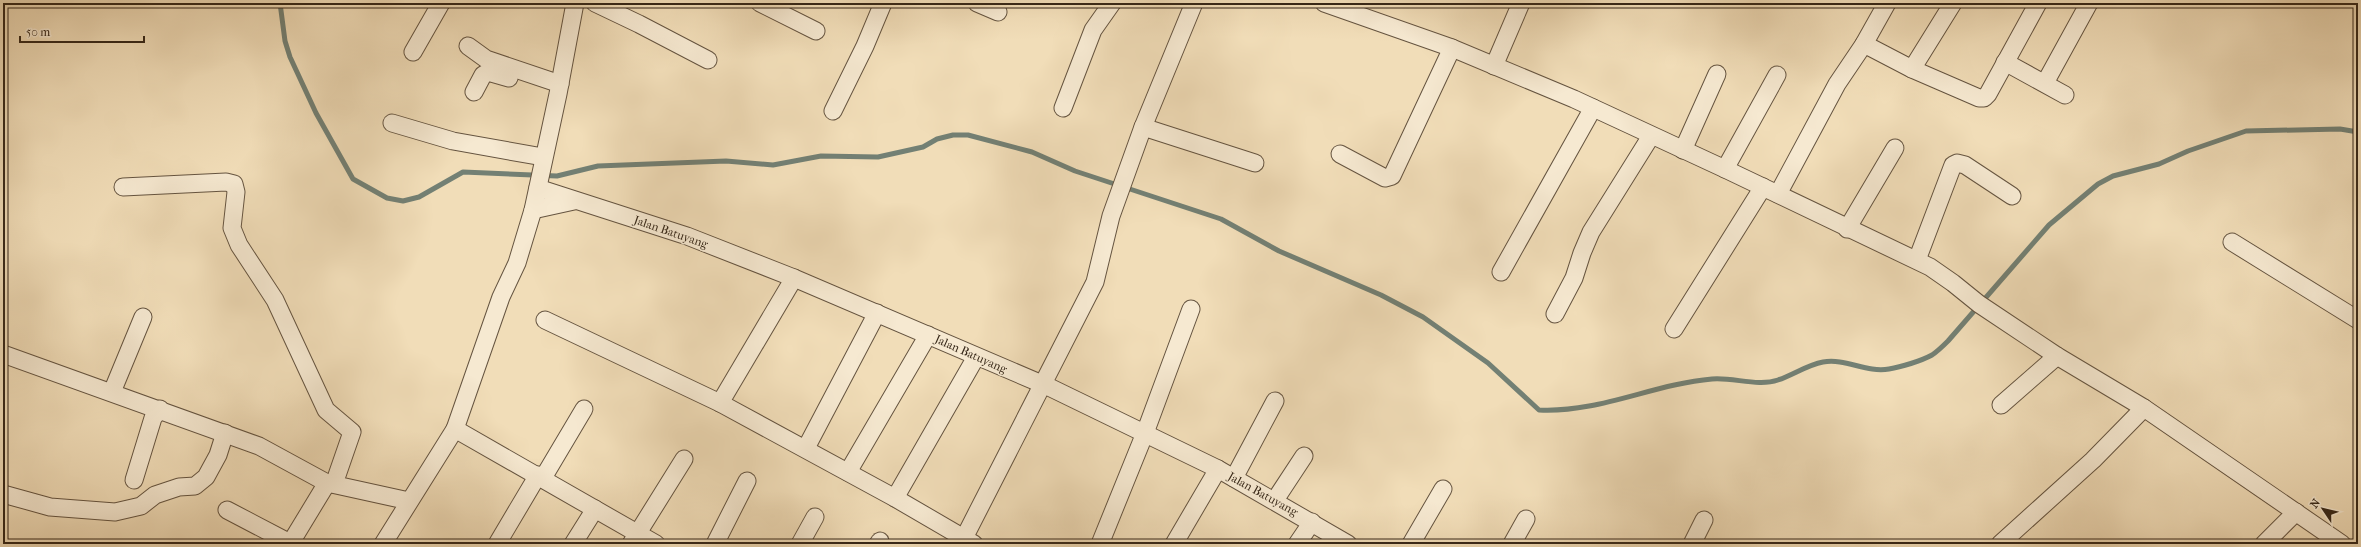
<svg xmlns="http://www.w3.org/2000/svg" width="2361" height="547" viewBox="0 0 2361 547" font-family="'IM FELL French Canon',serif">
  <style>
    .lines { fill: none; stroke-linecap: round; stroke-linejoin: round }
    .stream { stroke: #738074; stroke-width: 5 }
    .minor-casing { stroke: #655440; stroke-width: 19 }
    .minor { stroke: #f6e9d1; stroke-width: 17 }
    .labels { text-anchor: middle; dominant-baseline: central; stroke-width: 3; stroke-linejoin: round; paint-order: stroke }
    .street-label { font-size: 12px; fill: #362718; stroke: #f6e9d1 }
  </style>
  <rect width="100%" height="100%" fill="#f1ddb8"/>
  <filter id="stains"><feTurbulence type="fractalNoise" baseFrequency=".005" numOctaves="4"/><feColorMatrix values="0 0 0 0 .2 0 0 0 0 .09 0 0 0 0 .02 0 0 0 .5 -.17"/></filter>
  <radialGradient id="worn" r=".72"><stop offset=".6" stop-color="#630" stop-opacity="0"/><stop offset="1" stop-color="#630" stop-opacity=".3"/></radialGradient>
  <g class="lines">
    <path class="stream" d="M280 3 285 41 290 57 316 113 353 179 387 198 403 201 419 197 463 172 557 176 598 166 726 161 773 165 821 156 878 157 923 147 937 139 953 135H968L1032 152 1075 171 1221 219 1279 251 1381 295 1423 317 1488 363 1539 410C1599 413 1653 384 1712 379 1733 377 1758 387 1778 380 1793 375 1807 365 1823 362 1846 358 1866 373 1889 369 1901 367 1921 361 1932 355 1938 351 1943 346 1948 341L2049 225 2098 184 2113 176 2159 164 2188 151 2246 131 2340 129 2358 132"/>
    <g class="minor-casing">
      <g id="minor">
        <path d="M595 3 639 24 708 60"/>
        <path d="M760 3 816 31"/>
        <path d="M977 3 998 12"/>
        <path d="M1324 3 1452 48 1574 99 1725 169 1930 267 1953 283 1979 304 2057 356 2144 408 2342 544"/>
        <path d="M1864 44 1912 69 1979 98H1984L1988 94 2038 3"/>
        <path d="M468 46 486 59 560 84"/>
        <path d="M413 52 441 3"/>
        <path d="M2005 62 2065 95"/>
        <path d="M1494 66 1521 3"/>
        <path d="M1912 69 1953 3"/>
        <path d="M2045 83 2089 3"/>
        <path d="M474 92 483 75 488 72 509 78"/>
        <path d="M1063 108 1093 30 1112 3"/>
        <path d="M833 111 865 46 883 3"/>
        <path d="M392 123 453 141 543 157"/>
        <path d="M1143 127 1255 163"/>
        <path d="M1683 150 1717 74"/>
        <path d="M1340 154 1385 178 1392 176 1452 48"/>
        <path d="M1725 169 1777 75"/>
        <path d="M123 187 226 182 234 184 236 192 232 228 239 245 275 300 326 410 352 432 334 484"/>
        <path d="M538 188 687 236 794 278 1049 387 1218 469 1348 544"/>
        <path d="M1778 194 1837 84 1864 44 1887 3"/>
        <path d="M533 210 574 201"/>
        <path d="M1847 229 1895 148"/>
        <path d="M2232 242 2358 320"/>
        <path d="M1917 260 1953 165 1957 163 1965 165 2012 196"/>
        <path d="M1501 272 1593 108"/>
        <path d="M1555 314 1574 278 1582 253 1591 232 1651 136"/>
        <path d="M545 320 720 403 895 498 974 544"/>
        <path d="M1674 329 1763 187"/>
        <path d="M3 354 259 446 327 483 409 501"/>
        <path d="M112 392 143 317"/>
        <path d="M720 403 794 278"/>
        <path d="M2001 405 2057 356"/>
        <path d="M455 429 656 544"/>
        <path d="M806 448 877 313"/>
        <path d="M848 472 928 335"/>
        <path d="M543 478 584 409"/>
        <path d="M1234 478 1275 401"/>
        <path d="M134 480 153 418 160 409"/>
        <path d="M3 494 50 507 115 512 141 506 155 495 179 487 195 486 206 477 218 455 225 433"/>
        <path d="M895 498 976 357"/>
        <path d="M1275 500 1304 456"/>
        <path d="M227 510 290 543"/>
        <path d="M290 544 327 483"/>
        <path d="M383 544 455 429 501 297 517 263 533 210 558 94 575 3"/>
        <path d="M497 544 538 475"/>
        <path d="M573 544 595 509"/>
        <path d="M631 544 684 459"/>
        <path d="M715 544 747 481"/>
        <path d="M800 544 815 517"/>
        <path d="M878 544 880 541"/>
        <path d="M961 544 1095 282 1111 216 1143 127 1194 3"/>
        <path d="M1100 544 1145 433 1191 309"/>
        <path d="M1174 544 1218 469"/>
        <path d="M1297 544 1312 522"/>
        <path d="M1411 544 1443 489"/>
        <path d="M1512 544 1526 519"/>
        <path d="M1692 544 1704 520"/>
        <path d="M2000 544 2093 460 2144 408"/>
        <path d="M2264 544 2296 512"/>
      </g>
    </g>
    <use href="#minor" class="minor"/>
  </g>
  <g class="labels">
    <g class="street-label">
      <text transform="translate(671 232) rotate(19)">Jalan Batuyang</text>
      <text transform="translate(971 354) rotate(24)">Jalan Batuyang</text>
      <text transform="translate(1263 494) rotate(29)">Jalan Batuyang</text>
    </g>
  </g>
  <rect width="2361" height="547" fill="none" stroke="#f1ddb8" stroke-width="16"/>
  <rect x="4" y="4" width="2353" height="539" fill="none" stroke="#362718" stroke-width="2"/>
  <rect x="8" y="8" width="2345" height="531" fill="none" stroke="#362718"/>
  <g transform="translate(2323 509) rotate(305)" stroke="#f6e9d1" stroke-width="3" paint-order="stroke">
  <path d="M0-3L7 15L0 10L-7 15Z" fill="#362718"/>
  <text y="-6" font-size="11" font-weight="bold" text-anchor="middle" fill="#362718">N</text>
  </g>
  <path d="M20 36v6h124v-6" fill="none" stroke="#362718" stroke-width="2"/>
  <text x="26" y="36" font-size="12" fill="#362718" stroke="#f6e9d1" stroke-width="3" paint-order="stroke">50 m</text>
  <rect width="100%" height="100%" filter="url(#stains)"/>
  <rect width="100%" height="100%" fill="url(#worn)"/>
</svg>
